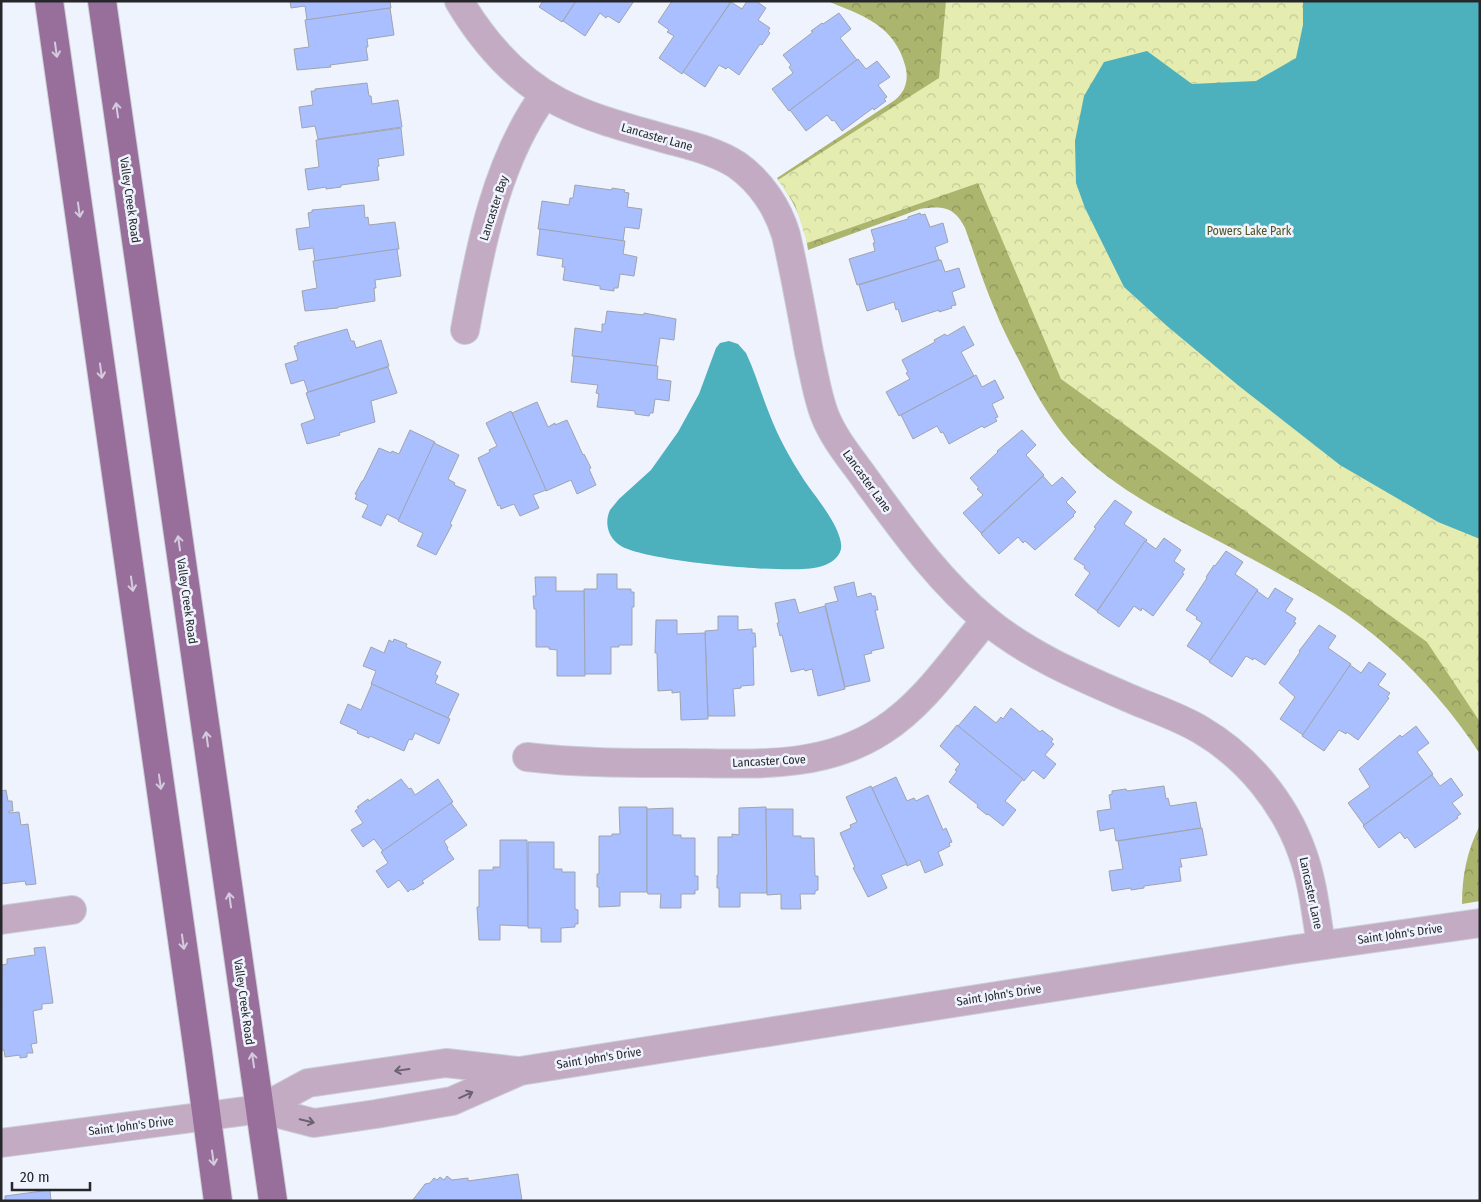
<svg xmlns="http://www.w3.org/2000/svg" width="1481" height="1202" viewBox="0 0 1481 1202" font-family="'Fira Sans Condensed',sans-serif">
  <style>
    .forest { fill: url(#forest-crowns) }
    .park { fill: url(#park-crowns) }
    .water { fill: #4cb0bd }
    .building { fill: #a9bfff; stroke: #a0a4ad }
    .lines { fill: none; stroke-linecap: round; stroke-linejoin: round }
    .minor-casing { stroke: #cbced7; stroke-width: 30 }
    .major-casing { stroke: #cbced7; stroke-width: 30 }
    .minor { stroke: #c2abc3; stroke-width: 28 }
    .major { stroke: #976f9a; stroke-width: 28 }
    .oneway { stroke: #d5cbdf }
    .oneway2 { stroke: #6c626f }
    .labels { text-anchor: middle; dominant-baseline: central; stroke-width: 5; stroke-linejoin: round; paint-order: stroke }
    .street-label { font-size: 12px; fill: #26272b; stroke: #eff3fd }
    .park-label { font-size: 12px; fill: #505521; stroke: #eff3fd }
  </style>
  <defs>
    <pattern id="forest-crowns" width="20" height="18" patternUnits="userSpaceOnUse" patternTransform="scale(1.25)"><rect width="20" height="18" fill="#acb56e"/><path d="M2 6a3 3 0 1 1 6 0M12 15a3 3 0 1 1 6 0" fill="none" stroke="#8c935b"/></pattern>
    <pattern id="park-crowns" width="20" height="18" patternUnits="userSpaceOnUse" patternTransform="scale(1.25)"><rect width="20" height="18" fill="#e4ecb0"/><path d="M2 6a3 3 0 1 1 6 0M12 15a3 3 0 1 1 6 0" fill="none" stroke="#c3ca98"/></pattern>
  </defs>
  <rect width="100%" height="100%" fill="#eff3fd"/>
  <g class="forest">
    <path d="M827 1H958L1480 573V754C1454 714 1423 678 1388 647 1342 605 1281 575 1226 545 1169 515 1105 486 1063 434 1049 416 1037 396 1027 376 1016 354 1004 333 995 310 983 283 975 255 965 228 954 206 942 206 920 209L808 250C805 222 793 200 777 178L895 100C906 91 909 79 905 65 894 25 862 15 827 1Z"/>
    <path d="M1480 825V901L1462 904C1462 875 1467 851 1480 825Z"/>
  </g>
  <path class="park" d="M946 1H1058L1069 3 1072 1H1480V722L1427 642 1061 379 978 183 807 243 795 204 778 180 939 78Z"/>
  <g class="water">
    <path d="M1303 1H1480V539L1438 522 1340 465 1239 386 1167 326 1124 287 1085 208 1076 183 1075 141 1084 96 1104 62 1147 51 1192 84 1256 81 1296 58 1303 25Z"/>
    <path d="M729 341 738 344 746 353C755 372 761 393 769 413 778 437 790 458 804 480 814 495 844 530 841 549 839 559 828 565 819 567 789 575 645 561 621 546 608 538 604 523 610 510L619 499 651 470 678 432 699 394 716 348 720 343Z"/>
  </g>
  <g class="building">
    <path d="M290 1H390L391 8 307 20 305 6 291 8Z"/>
    <path d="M543 1H576L562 22 539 7Z"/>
    <path d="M576 1H634L619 23 608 16 606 18 600 13 585 36 563 21Z"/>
    <path d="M672 1H727L730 3 682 74 659 58 674 36 667 32 669 30 658 22Z"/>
    <path d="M747 1H756L766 8 758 20 770 28 768 31 770 33 762 45 760 44 739 75 728 67 726 69 719 65 705 87 683 72 731 2 742 9Z"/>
    <path d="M390 8 394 35 367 39 368 47H366L368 60 330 65 331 67 297 70 294 49 309 47 305 20Z"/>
    <path d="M839 13 851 29 840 38 857 60 789 111 772 89 793 73 789 67 791 65 783 55 813 32 811 31 822 23 823 24Z"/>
    <path d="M858 59 866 69 877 61 890 77 878 85 887 97 884 99 886 101 874 110 873 108 842 131 834 120 832 121 827 115 806 131 790 110Z"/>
    <path d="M367 83 369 96H371L372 104 398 100 402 127 318 139 315 126 302 128 299 107 313 105 311 91H315V89Z"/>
    <path d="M401 128 404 155 378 159 379 166 377 167 379 180 341 185V187L326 189V187L308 190 305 169 319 167 316 140Z"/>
    <path d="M575 185 612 190V188L625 190 624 192 629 193 627 207 642 209 639 229 625 227 623 241 538 229 542 201 569 205 570 198H573Z"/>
    <path d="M364 205 365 218 368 217 369 225 395 222 399 249 315 261 313 248 299 250 296 229 310 227 308 213 312 212V210Z"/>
    <path d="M920 213 921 215 925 214 930 227 943 223 948 242 935 247 939 260 857 285 849 259 875 251 873 243H875L871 230 908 219V217Z"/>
    <path d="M540 229 625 241 623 254 637 257 634 276 620 274 618 288H614V291L600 289V286L563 280 565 267H562L563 259 537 255Z"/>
    <path d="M397 249 401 276 375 280 376 288H374L375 301 338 307V308L305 311 302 291 317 288 313 261Z"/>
    <path d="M939 260H941L945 272 959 268 965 287 952 292 956 305 951 306 952 308 939 312V310L902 322 898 309 896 310 894 302 867 311 859 285Z"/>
    <path d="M607 311 644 315V313L676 319 674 340 660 338 656 366 572 356 575 328 602 332V324H605Z"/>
    <path d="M964 326 974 345 961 352 974 376 899 416 886 392 910 379 906 373 908 372 902 360 935 342 934 340 945 334 947 336Z"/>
    <path d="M347 329 351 341H354L356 348 381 340 389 366 308 392 304 380 291 384 285 364 298 360 294 346 298 345 297 343Z"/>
    <path d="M574 356 658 366 657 379 671 381 669 401 655 399 653 413H650L649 416 635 414V411L597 407 599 394 596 393 598 385 571 382Z"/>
    <path d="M388 367 397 393 371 401 375 422 339 433 340 435 307 444 301 424 315 419 306 393Z"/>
    <path d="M976 375 982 387 995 380 1004 398 992 404 998 417 995 418 997 421 984 428 982 426 949 444 943 432 941 433 937 426 913 439 901 415Z"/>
    <path d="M537 402 548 427 555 423V425L567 420 583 455 584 454 591 468 589 469 596 485 577 494 571 480 546 491 512 413Z"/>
    <path d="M511 411 546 490 533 495 539 508 520 516 514 504 501 509 500 505 498 506 478 458 490 452 489 450 497 446 486 423Z"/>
    <path d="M410 430 435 442 399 520 387 514 381 526 362 517 368 505 355 499 357 495 355 494 362 481H363L379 448 391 453 392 451 399 454Z"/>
    <path d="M1022 430 1036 445 1026 455 1044 475 981 533 963 513 983 495 977 489 979 488 970 478 998 452 997 451Z"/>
    <path d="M434 443 459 455 448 479 455 483 454 485 466 490 450 524 452 525 436 555 417 546 423 533 398 521Z"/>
    <path d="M1043 476 1052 486 1062 477 1076 492 1066 502 1076 512 1073 515 1074 516 1035 550 1025 541 1023 543 1018 537 999 554 981 534Z"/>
    <path d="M1115 500 1132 512 1124 524 1147 540 1097 611 1075 595 1090 573 1084 568 1085 566 1074 559 1096 528 1094 527Z"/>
    <path d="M1164 538 1181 550 1174 561 1185 569 1182 573 1184 574 1153 616 1142 608 1141 611 1134 606 1119 627 1097 612 1145 541 1156 549Z"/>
    <path d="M1226 551 1243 562 1235 574 1258 590 1210 661 1187 646 1202 623 1196 619 1197 617 1186 610 1207 578 1206 577 1214 565 1215 566Z"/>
    <path d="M597 574H617V589H631V592H634V607H632V645H619V647H611V674H584V589H597Z"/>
    <path d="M535 577H556V591H584L585 676H557V650L549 649V647H536V609H534L533 596H536Z"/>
    <path d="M854 582 857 597 871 593 872 596H875L878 610H875L884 648 871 651 872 653 864 655 870 681 845 687 825 604 838 601 834 587Z"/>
    <path d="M1275 588 1293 599 1285 611 1296 618 1294 622 1296 623 1265 665 1254 658 1253 660 1246 656 1232 677 1209 662 1257 591 1268 599Z"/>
    <path d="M795 599 799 613 825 606 845 689 818 696 812 669 805 671 804 669 791 672 782 635 780 636 777 623H779L775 603Z"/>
    <path d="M718 616H738V630L752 629V633H755L756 647H753L754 685 741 686V688L733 689 735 716H708L705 631 718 630Z"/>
    <path d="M656 620H677V634L705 633 708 719 681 720 680 692 672 693V690L658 691 657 653H655Z"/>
    <path d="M1319 625 1336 636 1328 648 1351 664 1303 735 1280 719 1295 697 1279 683 1300 652 1299 651Z"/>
    <path d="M394 639 407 644 406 647 441 662 435 674 438 676 435 683 459 694 448 718 371 684 376 671 363 666 371 647 384 653 389 640 393 642Z"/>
    <path d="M1369 662 1386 674 1378 685 1390 693 1387 697 1389 698 1358 740 1347 732 1346 734 1339 730 1324 751 1302 736 1350 665 1361 673Z"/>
    <path d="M372 684 450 719 439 744 415 733 412 740 409 739 404 751 370 736 369 738 357 733 358 731 340 723 348 704 361 710Z"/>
    <path d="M975 706 996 723 1001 717 1003 719 1011 708 1040 732 1042 730 1053 739 1051 742 1054 744 1045 755 1056 764 1044 779 1033 770 1024 781 958 726Z"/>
    <path d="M957 725 1023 779 1005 801 1016 810 1003 826 988 814 987 815 977 807 978 805 949 782 957 771 955 770 960 764 940 746Z"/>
    <path d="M1416 726 1429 743 1417 752 1433 774 1364 825 1348 803 1370 787 1359 769 1400 735 1402 737Z"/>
    <path d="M1432 775 1440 786 1451 778 1463 795 1452 803 1461 814 1457 816 1458 818 1415 848 1407 837 1405 839 1400 832 1379 848 1363 826Z"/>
    <path d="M896 777 907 801 914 798 916 801 928 795 943 830 946 828 952 842 949 843 950 846 938 852 943 865 925 873 920 860 907 866 872 788Z"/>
    <path d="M401 779 409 789 411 788 415 795 438 779 453 802 383 851 374 839 363 847 351 830 363 823 355 811 359 808 357 807 368 799 369 801Z"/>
    <path d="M871 786 907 864 881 875 887 888 868 897 853 868 855 867 840 833 851 828 850 825 857 822 846 797Z"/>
    <path d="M1164 786 1166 799 1168 798 1170 806 1196 802 1201 828 1116 841 1114 828 1100 831 1097 811 1111 809 1109 795 1112 794V791L1126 789 1127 791Z"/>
    <path d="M6 790 8 801H12L13 811H9V813L19 812 21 825 28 824 36 884 26 885 25 881 1 884V791Z"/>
    <path d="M451 803 467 825 444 841 448 848 447 849 454 859 422 881 424 883 413 890 411 889 408 892 399 880 388 888 376 871 388 863 381 852Z"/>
    <path d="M619 807H647V892H620V906L599 907V887H597V874H599V836H612V834H620Z"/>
    <path d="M766 807 767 893H740V907H719V888H717V875H718V837H732V834L739 835V808Z"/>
    <path d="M673 808V835H681V838H695V876H698V890H695V894H681V908H660L661 894H648L647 892V809Z"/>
    <path d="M766 809H793V836H801V838H814L815 876H818V890L815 891V894H800L801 909H781V894L767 895Z"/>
    <path d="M1202 828 1207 855 1180 859 1182 867H1179L1181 881 1144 886V888L1131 890V888L1112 891 1109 871 1123 869 1118 841Z"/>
    <path d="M500 840H527L528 926 500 925V940H479L477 907H479V870H493V867H500Z"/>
    <path d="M528 842H554V869H562V872H575V909L578 910V924H575V927L561 928V942H541V928H528Z"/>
    <path d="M45 947 53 1003 42 1004V1009L33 1011 37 1043 31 1044 33 1053H27V1057L20 1058V1055L5 1057 4 1050H1L2 965 7 964V959L35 955 34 948Z"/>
    <path d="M518 1174 522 1201H412L425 1184 430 1183 434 1178 437 1180 440 1177 444 1180 447 1176 452 1180 468 1178V1181Z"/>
    <path d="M50 1190 51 1201H5V1196Z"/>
  </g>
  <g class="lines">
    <g class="minor-casing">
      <g id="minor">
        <path d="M459 1C484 43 515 79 559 102 594 120 632 129 670 140 692 146 717 152 737 165 761 182 778 208 786 235 795 274 802 313 809 352 814 373 817 396 825 416 835 441 854 462 869 484 905 533 939 581 986 620 1031 657 1083 678 1136 701 1158 710 1181 718 1201 730 1247 757 1284 802 1302 852 1313 882 1316 914 1321 945"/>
        <path d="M465 330C479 252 496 160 545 94"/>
        <path d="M527 757C577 763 627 763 678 763 748 763 821 771 883 730 925 703 954 658 986 620"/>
        <path d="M1 920 72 910"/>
        <path d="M260 1109 314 1123 376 1114 452 1101 520 1071 1290 950 1480 923"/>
        <path d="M1 1143 260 1109 308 1083 446 1063 517 1071"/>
      </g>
    </g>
    <g class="major-casing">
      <g id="major">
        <path d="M49 1 198 1052 218 1201"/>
        <path d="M102 1 273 1201"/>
      </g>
    </g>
    <use href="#minor" class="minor"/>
    <use href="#major" class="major"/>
  </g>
  <defs><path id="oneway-shaft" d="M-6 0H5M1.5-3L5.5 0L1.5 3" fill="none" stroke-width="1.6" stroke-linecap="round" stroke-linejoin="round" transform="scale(1.25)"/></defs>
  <g class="oneway">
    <use href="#oneway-shaft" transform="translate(56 50) rotate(82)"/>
    <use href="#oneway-shaft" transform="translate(117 110) rotate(-98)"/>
    <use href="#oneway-shaft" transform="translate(79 210) rotate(82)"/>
    <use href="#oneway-shaft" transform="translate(101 371) rotate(82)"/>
    <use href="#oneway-shaft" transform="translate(179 543) rotate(-98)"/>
    <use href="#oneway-shaft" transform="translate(132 584) rotate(82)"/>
    <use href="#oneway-shaft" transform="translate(207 739) rotate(-98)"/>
    <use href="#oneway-shaft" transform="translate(160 782) rotate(82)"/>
    <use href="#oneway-shaft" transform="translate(230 900) rotate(-98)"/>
    <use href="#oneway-shaft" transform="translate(183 942) rotate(82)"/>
    <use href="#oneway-shaft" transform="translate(253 1060) rotate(-98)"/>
    <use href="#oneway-shaft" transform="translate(213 1158) rotate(82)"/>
  </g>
  <g class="oneway2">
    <use href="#oneway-shaft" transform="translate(402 1070) rotate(172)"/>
    <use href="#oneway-shaft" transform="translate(466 1095) rotate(-24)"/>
    <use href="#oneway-shaft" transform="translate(307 1121) rotate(13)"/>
  </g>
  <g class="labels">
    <g class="street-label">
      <text transform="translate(657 137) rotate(16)">Lancaster Lane</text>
      <text transform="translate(130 200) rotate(82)">Valley Creek Road</text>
      <text transform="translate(494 208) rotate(-72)">Lancaster Bay</text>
      <text transform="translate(867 481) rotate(54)">Lancaster Lane</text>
      <text transform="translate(187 601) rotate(82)">Valley Creek Road</text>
      <text transform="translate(769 761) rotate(-3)">Lancaster Cove</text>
      <text transform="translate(1311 893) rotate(78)">Lancaster Lane</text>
      <text transform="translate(1400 934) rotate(-8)">Saint John's Drive</text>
      <text transform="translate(999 995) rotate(-9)">Saint John's Drive</text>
      <text transform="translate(244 1002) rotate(82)">Valley Creek Road</text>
      <text transform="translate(599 1058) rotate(-9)">Saint John's Drive</text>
      <text transform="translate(131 1126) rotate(-7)">Saint John's Drive</text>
    </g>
    <g class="park-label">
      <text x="1249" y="231">Powers Lake Park</text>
    </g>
  </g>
  <rect width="1481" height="1202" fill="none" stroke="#26272b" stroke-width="5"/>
  <path d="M12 1182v8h78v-8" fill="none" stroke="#26272b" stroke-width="2.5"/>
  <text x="20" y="1182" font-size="15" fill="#26272b" stroke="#eff3fd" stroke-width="4" paint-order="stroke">20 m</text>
</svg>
